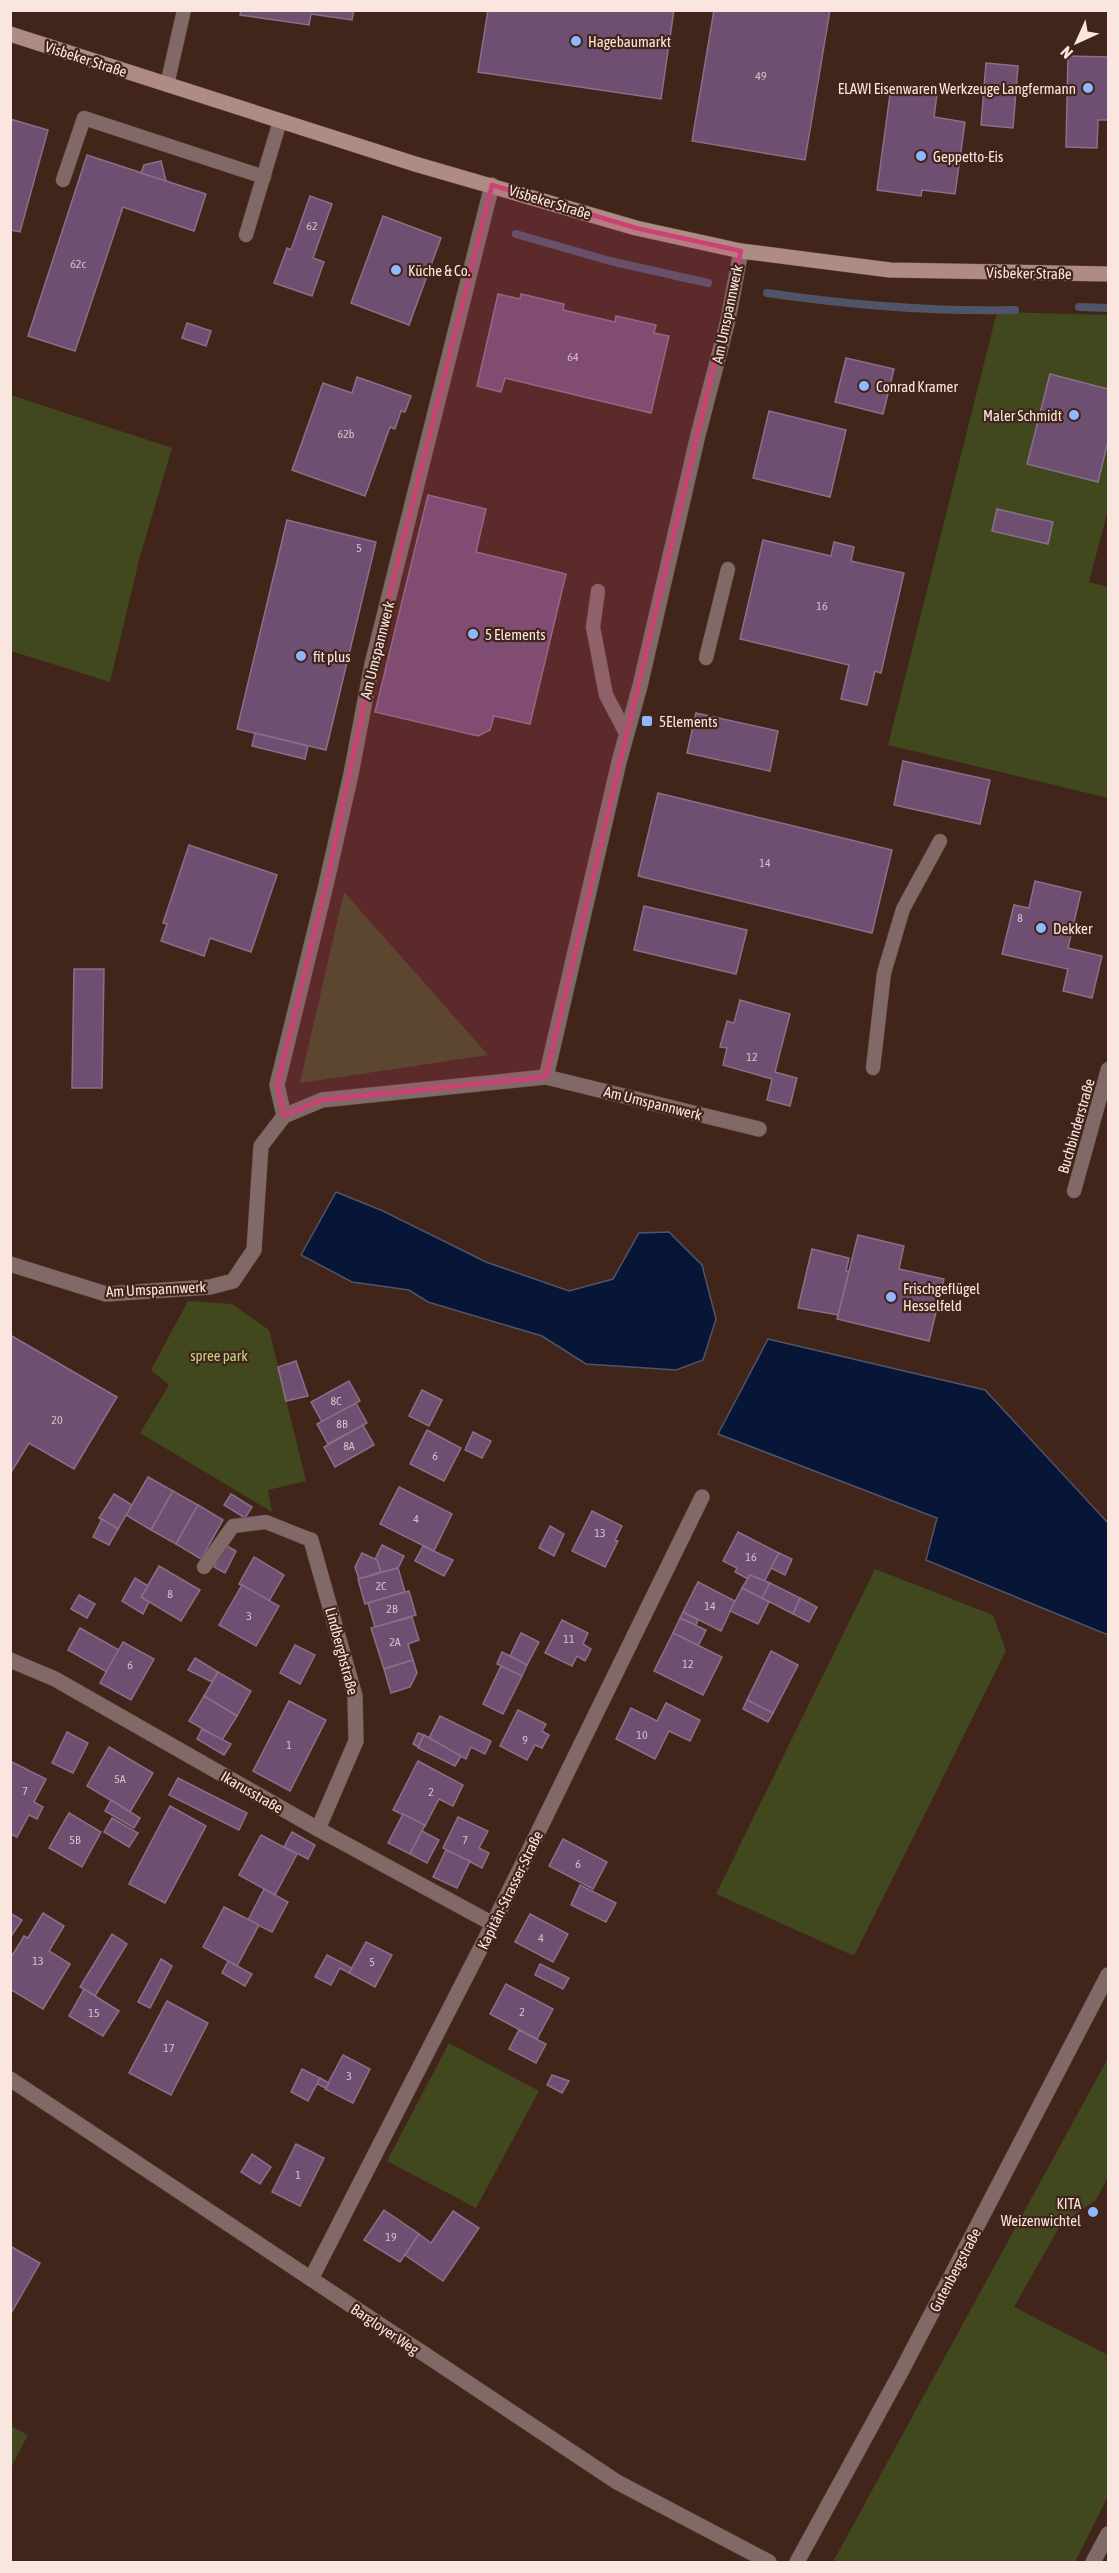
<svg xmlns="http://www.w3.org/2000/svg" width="1119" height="2573" viewBox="0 0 1119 2573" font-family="'Asap Condensed',sans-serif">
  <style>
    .green { fill: #41481e }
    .water { fill: #071636; stroke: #505468; stroke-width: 1.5 }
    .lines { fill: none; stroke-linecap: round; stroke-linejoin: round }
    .stream { stroke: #505468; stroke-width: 8 }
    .building { fill: #6f4f71; stroke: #887089; stroke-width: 1.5 }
    .lane-casing { stroke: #5e4439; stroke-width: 15 }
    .street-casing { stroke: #5e4439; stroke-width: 16 }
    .secondary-casing { stroke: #5e4439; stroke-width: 16 }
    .lane { stroke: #806967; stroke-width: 14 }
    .street { stroke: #806967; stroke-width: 15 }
    .secondary { stroke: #af8b86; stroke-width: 15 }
    .marked { fill: #cd4175; fill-opacity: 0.2; stroke: #cd4175; stroke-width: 4.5; stroke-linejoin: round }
    .poi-dot { fill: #90b8fd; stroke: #41251a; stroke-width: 2 }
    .labels { text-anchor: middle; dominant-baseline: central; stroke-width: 4.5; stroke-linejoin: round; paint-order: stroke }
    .number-label { font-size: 12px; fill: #d6c0c3 }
    .poi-label { font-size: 15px; fill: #f9e6de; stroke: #41251a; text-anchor: start }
    .street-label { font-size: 15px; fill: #f9e6de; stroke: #41251a }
    .park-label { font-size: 15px; fill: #c3d188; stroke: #41251a }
  </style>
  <rect width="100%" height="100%" fill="#41251a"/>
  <g class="green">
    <path d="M997 312 1108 315V510L1089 582 1108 587V798L888 745Z"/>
    <path d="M11 395 172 448 139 560 110 682 11 651Z"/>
    <path d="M344 892 488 1055 300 1083Z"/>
    <path d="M188 1301 232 1304 269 1330 306 1481 268 1490 272 1512 140 1433 169 1385 151 1370Z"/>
    <path d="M875 1569 993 1615 1006 1651 854 1956 716 1894Z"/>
    <path d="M449 2043 539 2091 476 2208 387 2161Z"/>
    <path d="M1108 2058V2177L1096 2200 1061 2224 1014 2307 1108 2355V2496L1075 2562H833Z"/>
    <path d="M11 2426 28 2435 11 2467Z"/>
  </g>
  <g class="water">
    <path d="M336 1192 383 1211 486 1262 569 1291 613 1279 639 1233 669 1232 702 1265 716 1319 703 1360 676 1370 586 1364 542 1336 428 1302 409 1290 352 1282 301 1255Z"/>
    <path d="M768 1339 985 1390 1108 1523V1635L926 1560 937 1518 718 1434Z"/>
  </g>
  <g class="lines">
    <g class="stream">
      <path d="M516 234 610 261 708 283"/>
      <path d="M767 293C850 305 931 312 1015 310"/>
      <path d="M1079 307 1108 308"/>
    </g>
  </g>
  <g class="building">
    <path d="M241 10H354L352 20 311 14 309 25 240 15Z"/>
    <path d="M488 10H674L661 99 478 72Z"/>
    <path d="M714 10H830L805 160 692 141Z"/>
    <path d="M1068 56 1108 57V120H1098L1097 148 1066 147Z"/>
    <path d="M986 63 1018 66 1013 128 981 125Z"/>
    <path d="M891 87 937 94 934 117 965 122 955 194 922 190 921 196 877 190Z"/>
    <path d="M10 119 48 130 20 232 10 230Z"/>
    <path d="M87 155 206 194 194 231 123 207 75 351 28 336Z"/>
    <path d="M161 161 166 181 141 173 144 165Z"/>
    <path d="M310 196 332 204 313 258 324 262 312 296 274 283 287 248 291 250Z"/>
    <path d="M383 216 441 238 409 325 351 303Z"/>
    <path d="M498 294 520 299 521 294 564 304 563 310 615 322 616 316 656 325 654 333 669 336 651 413 505 378 501 392 477 386Z"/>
    <path d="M187 323 211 331 206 346 182 338Z"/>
    <path d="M846 358 894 369 883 414 835 402Z"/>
    <path d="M1050 374 1108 389V441L1098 482 1027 464Z"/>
    <path d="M357 377 411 396 405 412 401 411 395 429 390 427 365 496 292 470 323 383 352 393Z"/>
    <path d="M769 411 846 430 830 497 753 478Z"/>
    <path d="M428 495 486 509 476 552 566 574 530 724 494 716 490 730 478 736 375 712Z"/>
    <path d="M997 509 1053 522 1048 544 992 531Z"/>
    <path d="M287 520 376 542 326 750 237 729Z"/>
    <path d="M763 540 831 556 834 542 854 547 851 561 904 573 881 673 875 671 867 705 841 699 849 665 740 639Z"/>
    <path d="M696 713 778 731 770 771 687 753Z"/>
    <path d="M255 733 308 746 305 759 252 746Z"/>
    <path d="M903 761 990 780 980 824 894 805Z"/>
    <path d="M658 793 892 850 872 933 638 876Z"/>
    <path d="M189 845 277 875 251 952 210 938 204 956 161 941 167 924 163 923Z"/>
    <path d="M1035 881 1081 892 1068 948 1102 956 1092 998 1063 991 1068 969 1002 954 1014 905 1029 908Z"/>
    <path d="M644 906 747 930 736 974 634 950Z"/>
    <path d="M74 969H104L102 1088H72Z"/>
    <path d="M740 1000 790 1014 775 1072 797 1078 790 1106 767 1100 772 1079 723 1065 727 1048 720 1047 727 1021 734 1023Z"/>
    <path d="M858 1235 904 1246 899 1269 944 1279 929 1341 837 1319Z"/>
    <path d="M812 1249 849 1258 846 1271H849L838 1315 798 1308Z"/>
    <path d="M10 1335 117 1397 74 1469 29 1443 10 1474Z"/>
    <path d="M296 1361 308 1396 286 1401 278 1367Z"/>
    <path d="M349 1381 360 1401 322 1422 311 1402Z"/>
    <path d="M422 1390 442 1400 429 1426 409 1416Z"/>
    <path d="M356 1403 367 1423 328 1444 317 1424Z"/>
    <path d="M363 1425 374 1445 335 1467 324 1447Z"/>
    <path d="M427 1430 461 1448 444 1481 410 1464Z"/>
    <path d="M473 1432 491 1441 482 1458 465 1450Z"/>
    <path d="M148 1477 173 1491 151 1530 126 1515Z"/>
    <path d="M399 1487 452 1514 434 1551 380 1524Z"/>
    <path d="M173 1491 198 1505 176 1544 151 1530Z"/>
    <path d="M114 1494 132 1505 118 1529 99 1518Z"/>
    <path d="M231 1494 252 1507 245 1518 224 1505Z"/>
    <path d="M198 1505 223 1520 201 1559 176 1544Z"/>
    <path d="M592 1511 622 1526 615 1540 618 1541 605 1567 572 1551Z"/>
    <path d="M102 1519 118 1529 109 1545 93 1537Z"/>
    <path d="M550 1526 564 1534 554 1556 539 1548Z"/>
    <path d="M738 1532 779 1553 764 1582 750 1575 748 1579 735 1572 737 1568 723 1561Z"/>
    <path d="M225 1545 236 1551 225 1573 214 1567Z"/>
    <path d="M382 1545 404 1556 398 1568 381 1572 375 1559Z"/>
    <path d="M423 1546 453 1560 444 1576 415 1561Z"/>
    <path d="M362 1553 377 1560 381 1572 359 1579 355 1567Z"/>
    <path d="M779 1553 792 1559 785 1575 771 1568Z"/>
    <path d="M254 1557 284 1575 269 1601 239 1584Z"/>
    <path d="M159 1566 200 1590 181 1621 141 1597Z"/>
    <path d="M398 1568 405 1592 365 1604 358 1579Z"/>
    <path d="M750 1575 770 1583 762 1598 742 1588Z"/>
    <path d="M135 1578 148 1586 141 1597 149 1602 143 1614 122 1601Z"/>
    <path d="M698 1582 735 1601 721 1631 683 1612Z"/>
    <path d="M770 1583 800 1598 793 1614 762 1598Z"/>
    <path d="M242 1585 279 1606 256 1646 219 1625Z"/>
    <path d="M742 1588 769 1602 758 1624 730 1611Z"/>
    <path d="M409 1591 416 1615 375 1627 368 1603Z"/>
    <path d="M79 1595 95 1604 87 1618 71 1609Z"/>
    <path d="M800 1598 817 1607 809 1622 793 1614Z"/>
    <path d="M683 1612 698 1620 696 1625 680 1618Z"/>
    <path d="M412 1617 419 1640 408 1644 413 1660 384 1669 371 1628Z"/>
    <path d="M680 1618 706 1630 698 1646 673 1633Z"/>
    <path d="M562 1620 588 1633 583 1644 591 1649 585 1661 577 1656 572 1666 545 1653Z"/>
    <path d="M80 1628 119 1650 107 1672 68 1650Z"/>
    <path d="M521 1633 539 1642 527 1665 510 1656Z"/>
    <path d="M673 1633 722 1657 703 1695 654 1671Z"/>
    <path d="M123 1642 154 1659 131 1700 100 1683Z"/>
    <path d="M295 1645 315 1655 300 1684 280 1673Z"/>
    <path d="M771 1651 798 1665 773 1713 747 1700Z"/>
    <path d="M502 1652 527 1665 522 1676 497 1664Z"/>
    <path d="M195 1658 218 1672 212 1682 188 1670Z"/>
    <path d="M413 1660 417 1673 410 1687 391 1693 384 1669Z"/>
    <path d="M501 1666 522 1676 503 1714 483 1704Z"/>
    <path d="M218 1672 251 1691 237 1716 204 1696Z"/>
    <path d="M204 1696 237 1716 222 1740 189 1721Z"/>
    <path d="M747 1700 773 1713 768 1722 743 1709Z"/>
    <path d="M289 1701 326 1720 290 1791 253 1771Z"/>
    <path d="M666 1703 700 1720 690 1741 669 1731 655 1759 616 1739 631 1708 657 1721Z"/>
    <path d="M518 1710 546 1724 542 1731 549 1735 542 1748 535 1745 527 1760 500 1746Z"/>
    <path d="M440 1716 491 1741 485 1754 471 1747 466 1759 428 1740Z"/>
    <path d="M202 1729 231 1744 224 1755 197 1739Z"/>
    <path d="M67 1732 88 1743 73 1773 52 1763Z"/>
    <path d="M418 1733 424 1735 418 1747 413 1744Z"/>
    <path d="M424 1735 461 1756 455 1766 418 1748Z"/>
    <path d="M109 1747 153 1773 130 1812 87 1786Z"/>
    <path d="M10 1761 46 1779 34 1802 43 1807 37 1819 29 1815 17 1837 10 1834Z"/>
    <path d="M418 1761 463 1785 453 1806 439 1799 425 1826 393 1810Z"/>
    <path d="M178 1778 247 1813 239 1830 169 1795Z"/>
    <path d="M111 1800 140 1818 134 1828 105 1811Z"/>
    <path d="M170 1806 206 1826 165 1903 129 1884Z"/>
    <path d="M69 1813 101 1832 82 1867 49 1848Z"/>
    <path d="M403 1814 425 1825 410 1854 388 1843Z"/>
    <path d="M458 1817 488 1831 479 1848 489 1853 482 1868 443 1848Z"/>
    <path d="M112 1818 138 1833 129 1847 104 1832Z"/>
    <path d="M422 1831 439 1840 427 1863 410 1854Z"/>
    <path d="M292 1832 315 1845 308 1859 284 1847Z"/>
    <path d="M261 1835 297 1854 275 1895 239 1875Z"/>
    <path d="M563 1839 607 1862 593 1889 549 1866Z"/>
    <path d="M446 1850 470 1861 457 1888 433 1877Z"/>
    <path d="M580 1885 616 1903 606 1922 571 1905Z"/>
    <path d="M264 1889 288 1902 272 1932 248 1920Z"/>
    <path d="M224 1907 259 1925 237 1966 203 1947Z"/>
    <path d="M10 1913 22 1920 10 1938Z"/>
    <path d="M43 1913 64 1926 49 1951 70 1964 43 2009 10 1989V1959L24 1936 28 1938Z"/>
    <path d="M530 1914 568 1934 553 1962 515 1942Z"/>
    <path d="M112 1934 127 1944 95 1996 80 1987Z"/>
    <path d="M366 1942 392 1955 375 1987 349 1973Z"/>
    <path d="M327 1955 352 1968 349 1973 340 1968 331 1985 315 1977Z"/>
    <path d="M161 1959 172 1966 150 2008 138 2002Z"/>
    <path d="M228 1961 252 1974 245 1986 222 1973Z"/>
    <path d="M540 1964 569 1978 563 1989 535 1975Z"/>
    <path d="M506 1984 553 2009 537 2039 490 2014Z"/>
    <path d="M84 1989 119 2011 103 2036 69 2016Z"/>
    <path d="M167 2001 208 2023 171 2095 129 2073Z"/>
    <path d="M519 2030 546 2044 536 2063 509 2049Z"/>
    <path d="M343 2055 370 2069 353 2103 325 2089Z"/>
    <path d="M302 2069 320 2078 308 2101 291 2092Z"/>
    <path d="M552 2075 569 2081 562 2093 547 2085Z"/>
    <path d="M320 2078 329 2083 326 2088 317 2084Z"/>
    <path d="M296 2144 324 2158 300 2206 272 2192Z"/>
    <path d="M252 2154 271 2167 260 2184 241 2172Z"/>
    <path d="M384 2210 419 2234 400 2262 364 2240Z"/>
    <path d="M453 2211 479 2228 443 2281 405 2255 419 2234 431 2243Z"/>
    <path d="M10 2246 40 2263 10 2315Z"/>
  </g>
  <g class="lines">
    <g class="lane-casing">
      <g id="lane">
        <path d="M167 85 184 10"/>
        <path d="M63 180 84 118 264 177"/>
        <path d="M246 235 280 121"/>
        <path d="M598 591 593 627 606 695 627 735"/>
        <path d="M706 658 728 569"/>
        <path d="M873 1068 884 973 903 909 940 841"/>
        <path d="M1074 1191 1108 1069"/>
        <path d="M204 1567 233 1526 266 1522 311 1540"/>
      </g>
    </g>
    <g class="street-casing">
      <g id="street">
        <path d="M546 1077 759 1129"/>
        <path d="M284 1116 277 1085 326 885 351 774 372 664 492 185"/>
        <path d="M10 1264 106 1294 210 1287 233 1281 254 1250 261 1146 284 1116 322 1100 546 1077 619 762 640 686 698 435 728 320 741 251"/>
        <path d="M311 1540 355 1696 356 1741 318 1829"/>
        <path d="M10 1660 55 1679 318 1829 493 1924"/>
        <path d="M10 2079 617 2482 769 2562"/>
        <path d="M311 2279 493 1924 702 1497"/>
        <path d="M797 2562 901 2372 1108 1975"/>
        <path d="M1093 2562 1108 2534"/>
      </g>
    </g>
    <g class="secondary-casing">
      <path id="secondary" d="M10 34 415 164 636 228 741 251 890 270 1108 274"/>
    </g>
    <use href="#lane" class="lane"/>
    <use href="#street" class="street"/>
    <use href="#secondary" class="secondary"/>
  </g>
  <path class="marked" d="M492 185 636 228 741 251 546 1077 322 1100 284 1116 277 1085 326 885 372 664Z"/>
  <g class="poi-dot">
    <circle cx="576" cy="41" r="6"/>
    <circle cx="1088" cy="88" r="6"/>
    <circle cx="921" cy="156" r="6"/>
    <circle cx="396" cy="270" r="6"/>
    <circle cx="864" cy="386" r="6"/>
    <circle cx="1074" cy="415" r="6"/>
    <circle cx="473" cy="634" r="6"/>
    <circle cx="301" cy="656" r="6"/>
    <rect x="641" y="715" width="12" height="12" rx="3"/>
    <circle cx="1041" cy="928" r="6"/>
    <circle cx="891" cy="1297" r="6"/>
    <circle cx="1093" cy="2212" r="6"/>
  </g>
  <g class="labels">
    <g class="number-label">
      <text x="761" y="76">49</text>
      <text x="312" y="226">62</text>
      <text x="78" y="264">62c</text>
      <text x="573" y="357">64</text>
      <text x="346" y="434">62b</text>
      <text x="359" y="548">5</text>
      <text x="822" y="606">16</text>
      <text x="765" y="863">14</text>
      <text x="1020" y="918">8</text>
      <text x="752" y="1057">12</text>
      <text x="336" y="1401">8C</text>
      <text x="57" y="1420">20</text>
      <text x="342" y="1424">8B</text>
      <text x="349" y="1446">8A</text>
      <text x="435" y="1456">6</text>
      <text x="416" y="1519">4</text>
      <text x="600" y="1533">13</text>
      <text x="751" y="1557">16</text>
      <text x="381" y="1586">2C</text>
      <text x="170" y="1594">8</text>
      <text x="710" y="1606">14</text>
      <text x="392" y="1609">2B</text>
      <text x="249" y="1616">3</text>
      <text x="569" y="1639">11</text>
      <text x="395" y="1642">2A</text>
      <text x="688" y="1664">12</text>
      <text x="130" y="1665">6</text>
      <text x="642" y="1735">10</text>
      <text x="525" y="1740">9</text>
      <text x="289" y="1745">1</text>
      <text x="120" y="1779">5A</text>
      <text x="25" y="1791">7</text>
      <text x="431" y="1792">2</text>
      <text x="75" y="1840">5B</text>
      <text x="465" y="1840">7</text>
      <text x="578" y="1864">6</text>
      <text x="541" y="1938">4</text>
      <text x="38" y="1961">13</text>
      <text x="372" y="1962">5</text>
      <text x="522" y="2012">2</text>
      <text x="94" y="2013">15</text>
      <text x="169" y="2048">17</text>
      <text x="349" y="2076">3</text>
      <text x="298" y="2175">1</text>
      <text x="391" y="2237">19</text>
    </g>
    <g class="poi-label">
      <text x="588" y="41">Hagebaumarkt</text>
      <text x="1076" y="88" text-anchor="end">ELAWI Eisenwaren Werkzeuge Langfermann</text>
      <text x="933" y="156">Geppetto-Eis</text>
      <text x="408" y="270">Küche &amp; Co.</text>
      <text x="876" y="386">Conrad Kramer</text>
      <text x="1062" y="415" text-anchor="end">Maler Schmidt</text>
      <text x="485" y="634">5 Elements</text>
      <text x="313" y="656">fit plus</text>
      <text x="659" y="721">5Elements</text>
      <text x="1053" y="928">Dekker</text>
      <text x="903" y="1288">Frischgeflügel<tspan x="903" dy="17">Hesselfeld</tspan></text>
      <text x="1081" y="2203" text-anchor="end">KITA<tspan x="1081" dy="17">Weizenwichtel</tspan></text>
    </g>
    <g class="street-label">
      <text transform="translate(86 59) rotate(18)">Visbeker Straße</text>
      <text transform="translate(550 202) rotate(17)">Visbeker Straße</text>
      <text transform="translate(1029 273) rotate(1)">Visbeker Straße</text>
      <text transform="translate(727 314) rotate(-78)">Am Umspannwerk</text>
      <text transform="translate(377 650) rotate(-76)">Am Umspannwerk</text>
      <text transform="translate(653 1103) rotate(14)">Am Umspannwerk</text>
      <text transform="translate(1076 1126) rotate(-74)">Buchbinderstraße</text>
      <text transform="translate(156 1289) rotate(-3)">Am Umspannwerk</text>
      <text transform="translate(342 1651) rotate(75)">Lindberghstraße</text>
      <text transform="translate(252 1792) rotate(30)">Ikarusstraße</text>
      <text transform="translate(510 1890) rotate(-64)">Kapitän-Strasser-Straße</text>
      <text transform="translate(955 2270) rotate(-62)">Gutenbergstraße</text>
      <text transform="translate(385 2329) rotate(34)">Bargloyer Weg</text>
    </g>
    <g class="park-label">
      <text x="219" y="1355">spree park</text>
    </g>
  </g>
  <rect width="1119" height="2573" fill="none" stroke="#f9e6de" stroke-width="24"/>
  <g transform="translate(1077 42) rotate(225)" stroke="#41251a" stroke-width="4.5" paint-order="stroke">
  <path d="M0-4.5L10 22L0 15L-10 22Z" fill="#f9e6de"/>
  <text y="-9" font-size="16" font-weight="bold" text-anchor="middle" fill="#f9e6de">N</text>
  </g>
</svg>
